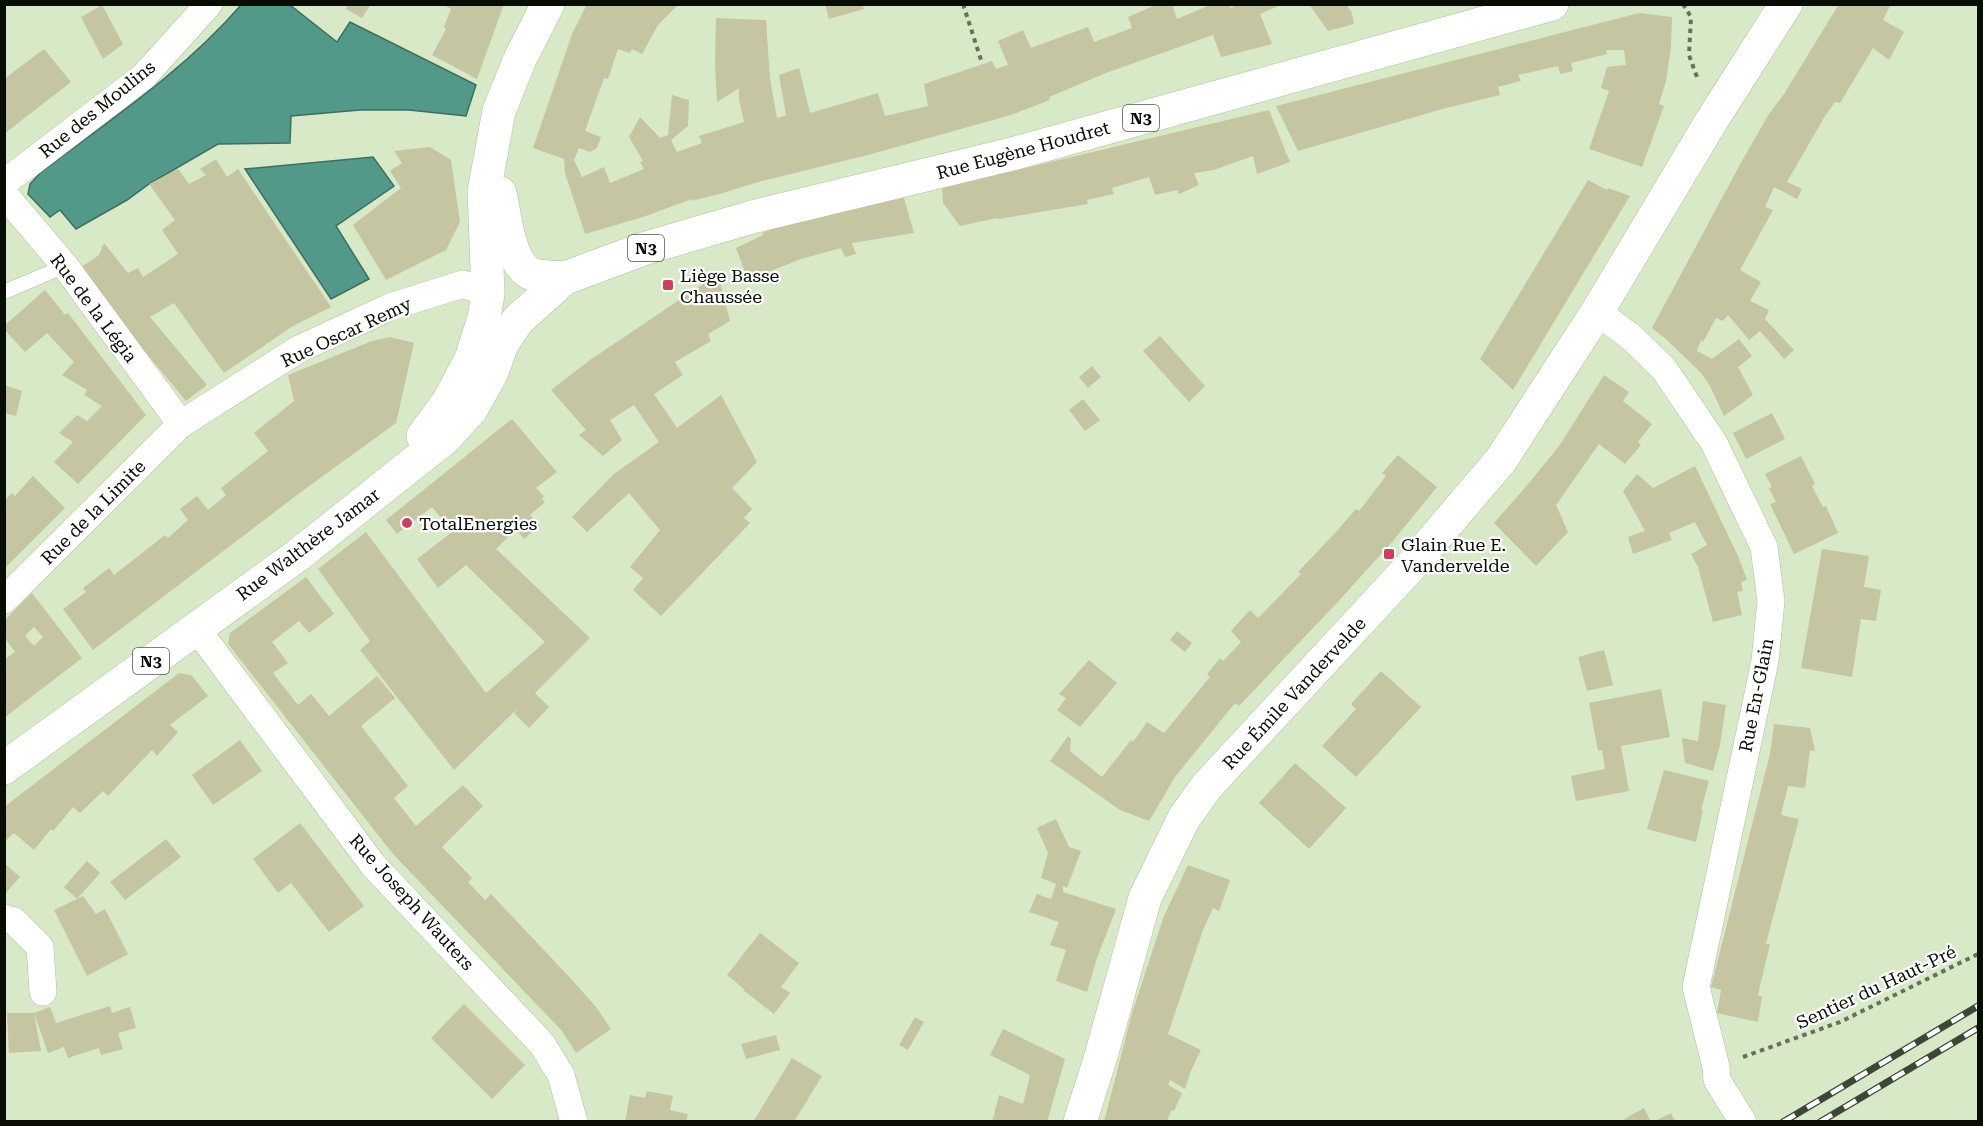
<svg xmlns="http://www.w3.org/2000/svg" width="1983" height="1126" viewBox="0 0 1983 1126" font-family="'Roboto Serif',serif">
  <style>
    .water { fill: #529989; stroke: #3c6f61; stroke-width: 1.5 }
    .building { fill: #c6c5a1; fill-rule: evenodd }
    .lines { fill: none; stroke-linecap: round; stroke-linejoin: round }
    .service-casing { stroke: #b0c1a0; stroke-width: 15 }
    .minor-casing { stroke: #b0c1a0; stroke-width: 28 }
    .secondary-casing { stroke: #b0c1a0; stroke-width: 34 }
    .primary-casing { stroke: #b0c1a0; stroke-width: 34 }
    .path { stroke: #66705c; stroke-width: 4; stroke-dasharray: 4.5 4.5; stroke-linecap: butt }
    .service { stroke: #fff; stroke-width: 14 }
    .minor { stroke: #fff; stroke-width: 27 }
    .secondary { stroke: #fff; stroke-width: 33 }
    .primary { stroke: #fff; stroke-width: 33 }
    .rail-casing { stroke: #3e4737; stroke-width: 7 }
    .rail { stroke: #fff; stroke-width: 4.5; stroke-dasharray: 14; stroke-linecap: butt }
    .poi-dot { fill: #ce3e5f; stroke: #fff; stroke-width: 2 }
    .labels { text-anchor: middle; dominant-baseline: central; stroke-width: 4.5; stroke-linejoin: round; paint-order: stroke }
    .shield { fill: #fff; stroke: #52564f; stroke-width: 1.5 }
    .shield-label { font-size: 16px; font-weight: bold; fill: #080d04 }
    .street-label { font-size: 18px; fill: #080d04; stroke: #fff }
    .poi-label { font-size: 18px; fill: #080d04; stroke: #fff; text-anchor: start }
  </style>
  <rect width="100%" height="100%" fill="#d7e9c7"/>
  <g class="water">
    <path d="M241 5H290L337 42 350 22 476 85 466 116 409 110H360L291 116 290 143 218 144 149 184 127 200 76 229 60 210 50 217 28 194 30 184 40 173C110 120 184 71 241 5Z"/>
    <path d="M373 157 394 186 336 226 369 279 331 299 245 169Z"/>
  </g>
  <g class="building">
    <path d="M348 4H371L362 18 346 9Z"/>
    <path d="M442 4H504L477 79 432 55 446 29 444 27 451 9Z"/>
    <path d="M587 4H679L658 25 642 54 632 49 630 53 618 49 608 79 604 78 585 131 601 137 597 148 590 152 579 148 574 160 582 177 604 167 610 183 644 169 640 162 643 161 629 137 640 117 660 138 668 135 672 95 689 100 688 126 671 140 677 152 702 143 699 136 744 122 739 100V88L717 102 715 64 716 18 766 20 770 79 777 118 786 115 779 75 799 68 810 113 878 93 885 116 928 106 924 84 992 61 996 69 1008 65 998 41 1023 30 1031 48 1088 27 1094 42 1132 28 1128 17 1158 4H1172L1177 19 1210 5H1229L1231 8 1240 4H1283L1260 14 1272 44 1221 57 1213 35 1106 73 1049 97 1050 100 1011 115 868 155 758 182 723 193 692 201V199L643 217 585 234 565 173 564 159 533 148 572 34Z"/>
    <path d="M825 4H862L864 9 829 19Z"/>
    <path d="M1309 4H1346L1352 13 1354 24 1328 31Z"/>
    <path d="M1839 4H1891L1883 20 1904 32 1889 60 1873 48 1840 103 1835 102 1825 116 1787 182 1802 189 1797 199 1774 187 1765 207 1773 210 1740 270 1761 282 1750 301 1769 310 1765 319 1794 350 1784 359 1760 331 1749 340 1728 315 1723 321 1716 318 1703 342 1701 340 1697 351 1712 359 1739 339 1752 356 1738 367 1753 395 1724 416 1710 386 1701 373 1666 339 1652 328 1743 159 1769 114 1784 94Z"/>
    <path d="M102 5 123 44 103 59 81 17Z"/>
    <path d="M1639 13 1672 17 1671 47 1666 81 1659 104 1664 106 1642 167 1589 149 1609 91 1601 88 1607 67 1626 65 1624 50H1606L1607 54 1571 63 1573 71 1560 74 1558 66 1518 75 1521 81 1498 87 1500 95 1446 108 1298 151 1276 106Z"/>
    <path d="M44 49 71 82 4 134V79Z"/>
    <path d="M1269 110 1290 162 1257 174 1253 156 1214 170 1194 173 1199 185 1179 194 1177 190 1155 195 1149 177 1112 188 1114 194 1087 200 1088 204 998 219 997 218 960 226 943 203 942 188Z"/>
    <path d="M430 147 451 160 460 222 446 250 386 280 353 225 401 188 390 171 402 163 394 151Z"/>
    <path d="M216 159 227 177 238 169 331 307 293 326 224 373 174 303 150 317 207 385 186 401 126 329 80 268 99 255 104 243 128 273 138 268 143 277 178 254 162 230 175 220 149 184 178 169 189 184 206 175 200 169Z"/>
    <path d="M1588 180 1607 190 1608 188 1630 196 1513 390 1480 359Z"/>
    <path d="M904 198 914 233 852 243 856 254 845 257 841 248 801 259 748 280 736 248 763 235 762 233 790 223Z"/>
    <path d="M718 274 730 321 708 334 711 341 675 362 683 375 654 394 677 428 721 395 757 462 732 488 752 509 744 518 750 523 661 616 633 590 643 578 630 567 660 530 629 493 587 532 572 517 614 474 659 442 634 405 610 420 622 440 603 456 579 435 586 430 551 390 590 360Z"/>
    <path d="M45 290 65 315 68 313 146 415 78 484 54 462 73 442 59 433 77 415 87 421 102 406 84 395 87 390 62 375 74 362 47 333 25 352 4 329V326Z"/>
    <path d="M1160 336 1205 386 1189 402 1143 351Z"/>
    <path d="M390 337 414 343 396 423 301 492 93 650 63 609 86 592 83 588 109 568 114 575 165 535 168 538 188 520 180 509 197 496 208 510 226 495 221 488 268 451 254 433 294 401 288 375 372 341Z"/>
    <path d="M1092 366 1101 377 1088 388 1079 377Z"/>
    <path d="M1604 375 1629 392 1623 401 1652 424 1638 442 1641 445 1625 464 1599 444 1556 505 1568 532 1536 566 1494 523 1529 483 1559 446Z"/>
    <path d="M4 385 22 391 16 416 4 413Z"/>
    <path d="M1083 399 1100 420 1085 431 1069 410Z"/>
    <path d="M1772 413 1785 439 1746 459 1733 433Z"/>
    <path d="M512 419 557 472 536 488 544 496 542 499 545 502 530 515 540 526 524 539 516 529 496 549 590 638 535 693 549 707 529 728 514 713 519 707 454 770 360 650 370 641 318 569 366 532 486 693 545 642 466 565 438 588 417 559 452 532 432 507 397 534 386 520Z"/>
    <path d="M1398 455 1437 487 1393 541 1334 606 1239 706 1235 703 1175 777 1149 821 1120 810 1050 761 1068 736 1071 739 1070 751 1102 777 1131 740 1133 742 1147 722 1164 733 1210 677 1207 674 1220 658 1223 661 1241 642 1231 631 1250 610 1258 618 1301 574 1298 572 1334 534 1356 509 1359 511 1373 493 1386 476 1382 473Z"/>
    <path d="M1801 456 1815 484 1812 486 1823 507 1826 506 1838 533 1794 554 1770 504 1776 502 1769 488 1772 487 1765 474Z"/>
    <path d="M1695 466 1738 556 1747 580 1741 582 1743 591 1737 592 1742 615 1713 622 1698 567 1691 554 1707 545 1695 522 1669 533 1672 540 1633 554 1628 537 1645 531 1623 491 1637 474 1653 488Z"/>
    <path d="M33 476 65 508 4 569V501L12 493 15 496Z"/>
    <path d="M1822 549 1869 556 1864 587 1881 590 1876 621 1861 619 1852 677 1801 668Z"/>
    <path d="M306 577 334 614 309 633 299 621 272 642 288 663 273 673 298 705 311 694 329 716 377 676 395 698 361 726 408 786 394 798 416 826 463 785 483 806 442 847 472 878 468 882 485 900 491 894 574 982 596 1007 611 1029 576 1053 562 1031 393 854 228 644 230 633Z"/>
    <path d="M32 593 82 658 4 718V660L15 652 4 637V621ZM34 627 43 637 34 646 25 636Z"/>
    <path d="M1177 631 1192 643 1185 652 1170 640Z"/>
    <path d="M1604 650 1613 685 1587 691 1578 657Z"/>
    <path d="M1089 660 1117 683 1080 727 1057 710 1066 698 1059 694Z"/>
    <path d="M1381 671 1421 707 1356 777 1322 746 1356 709 1351 704Z"/>
    <path d="M179 673 191 675 208 696 170 725 178 732 157 756 152 750 108 796 103 791 80 813 73 807 53 831 51 829 34 850 14 833 4 842V807Z"/>
    <path d="M1661 689 1670 737 1621 746 1629 791 1576 801 1571 776 1605 769 1602 750 1598 751 1589 703Z"/>
    <path d="M1703 701 1726 705 1720 745 1713 771 1685 763 1682 738 1698 741Z"/>
    <path d="M1774 724 1810 728 1815 751 1810 750 1805 788 1788 786 1781 815 1799 819 1766 944H1770L1758 995 1762 997 1758 1022 1717 1013 1721 990 1711 987 1770 754Z"/>
    <path d="M240 740 262 771 213 805 192 775Z"/>
    <path d="M1295 763 1346 808 1309 849 1259 803Z"/>
    <path d="M1664 770 1709 781 1701 810H1703L1696 842 1647 829Z"/>
    <path d="M1056 819 1069 847 1081 851 1067 888 1063 886V892L1116 909 1097 958 1087 992 1056 981 1066 950 1050 945 1059 922 1029 912 1037 894 1051 899 1056 884 1041 878 1048 853 1037 828Z"/>
    <path d="M300 823 364 906 329 932 291 883 278 893 253 859Z"/>
    <path d="M166 839 181 857 125 900 110 882Z"/>
    <path d="M87 861 100 873 77 899 64 887Z"/>
    <path d="M4 863 20 877 4 895Z"/>
    <path d="M1188 865 1230 880 1219 911 1213 908 1203 930 1168 1034 1201 1050 1190 1073 1185 1089 1170 1080 1168 1085 1182 1093 1174 1111 1171 1110 1167 1122H1104L1132 1013 1164 916Z"/>
    <path d="M83 896 96 914 105 909 128 954 87 976 54 910Z"/>
    <path d="M760 933 799 963 781 987 790 993 774 1014 743 990 744 989 727 975Z"/>
    <path d="M464 1004 525 1065 492 1099 431 1038Z"/>
    <path d="M110 1006 112 1013 130 1007 136 1028 118 1033 123 1049 101 1055 99 1048 68 1058 64 1047 48 1053 34 1013 41 1051 9 1053 7 1013H34L50 1007 56 1023Z"/>
    <path d="M915 1017 924 1022 908 1050 899 1045Z"/>
    <path d="M1003 1029 1065 1059 1047 1122H992L999 1095 1023 1104 1030 1075 990 1055Z"/>
    <path d="M776 1035 780 1050 746 1059 741 1044Z"/>
    <path d="M792 1058 822 1076 794 1122H753Z"/>
    <path d="M647 1091 673 1096 670 1110 688 1114 686 1122H625L630 1095 645 1098Z"/>
    <path d="M1644 1108 1651 1122H1619Z"/>
    <path d="M1671 1113 1675 1122H1653Z"/>
  </g>
  <g class="lines">
    <g class="service-casing">
      <path id="service" d="M4 292 65 266"/>
    </g>
    <g class="minor-casing">
      <g id="minor">
        <path d="M4 183 144 76 209 4"/>
        <path d="M4 194 65 266 181 424"/>
        <path d="M1597 312 1631 337 1664 369 1714 443 1764 547 1771 601 1765 661 1696 987 1716 1067 1717 1080 1743 1122"/>
        <path d="M4 600 181 424 299 349 390 307 463 284 488 294"/>
        <path d="M196 628 373 865 542 1044 561 1075 574 1122"/>
        <path d="M4 918 14 921 40 947 43 992"/>
      </g>
    </g>
    <g class="secondary-casing">
      <path id="secondary" d="M1080 1122 1101 1056 1145 898 1184 818 1207 786 1410 567 1501 460 1597 312 1712 120 1786 4"/>
    </g>
    <g class="primary-casing">
      <g id="primary">
        <path d="M500 193C505 214 508 258 528 272 537 278 554 277 565 278"/>
        <path d="M423 436 448 402 471 359 484 318 488 294 484 192 499 111 520 59 548 4"/>
        <path d="M4 768 298 555 445 438 471 410 492 372 502 344 518 320 565 278 646 248 752 217 1012 154 1552 4"/>
      </g>
    </g>
    <g class="path">
      <path d="M963 4 982 63"/>
      <path d="M1683 4 1691 17 1689 55 1698 80"/>
      <path d="M1743 1057 1840 1022 1978 954"/>
    </g>
    <use href="#service" class="service"/>
    <use href="#minor" class="minor"/>
    <use href="#secondary" class="secondary"/>
    <use href="#primary" class="primary"/>
    <g class="rail-casing">
      <g id="rail">
        <path d="M1783 1122 1978 1006"/>
        <path d="M1820 1122 1978 1028"/>
      </g>
    </g>
    <use href="#rail" class="rail"/>
  </g>
  <g class="poi-dot">
    <rect x="662" y="279" width="12" height="12" rx="3"/>
    <circle cx="407" cy="523" r="6"/>
    <rect x="1383" y="548" width="12" height="12" rx="3"/>
  </g>
  <g class="labels">
    <g class="shield">
      <rect x="1123" y="105" width="36" height="26" rx="4.5"/>
      <rect x="628" y="235" width="36" height="26" rx="4.5"/>
      <rect x="133" y="648" width="36" height="26" rx="4.5"/>
    </g>
    <g class="shield-label">
      <text x="1141" y="118">N3</text>
      <text x="646" y="248">N3</text>
      <text x="151" y="661">N3</text>
    </g>
    <g class="street-label">
      <text transform="translate(97 109) rotate(-39)">Rue des Moulins</text>
      <text transform="translate(1023 150) rotate(-15)">Rue Eugène Houdret</text>
      <text transform="translate(94 308) rotate(53)">Rue de la Légia</text>
      <text transform="translate(346 332) rotate(-25)">Rue Oscar Remy</text>
      <text transform="translate(93 512) rotate(-45)">Rue de la Limite</text>
      <text transform="translate(308 544) rotate(-37)">Rue Walthère Jamar</text>
      <text transform="translate(1294 693) rotate(-47)">Rue Émile Vandervelde</text>
      <text transform="translate(1756 695) rotate(-79)">Rue En-Glain</text>
      <text transform="translate(412 902) rotate(48)">Rue Joseph Wauters</text>
      <text transform="translate(1876 987) rotate(-25)">Sentier du Haut-Pré</text>
    </g>
    <g class="poi-label">
      <text x="680" y="275">Liège Basse<tspan x="680" dy="21">Chaussée</tspan></text>
      <text x="419" y="523">TotalEnergies</text>
      <text x="1401" y="544">Glain Rue E.<tspan x="1401" dy="21">Vandervelde</tspan></text>
    </g>
  </g>
  <rect width="1983" height="1126" fill="none" stroke="#080d04" stroke-width="12"/>
</svg>
